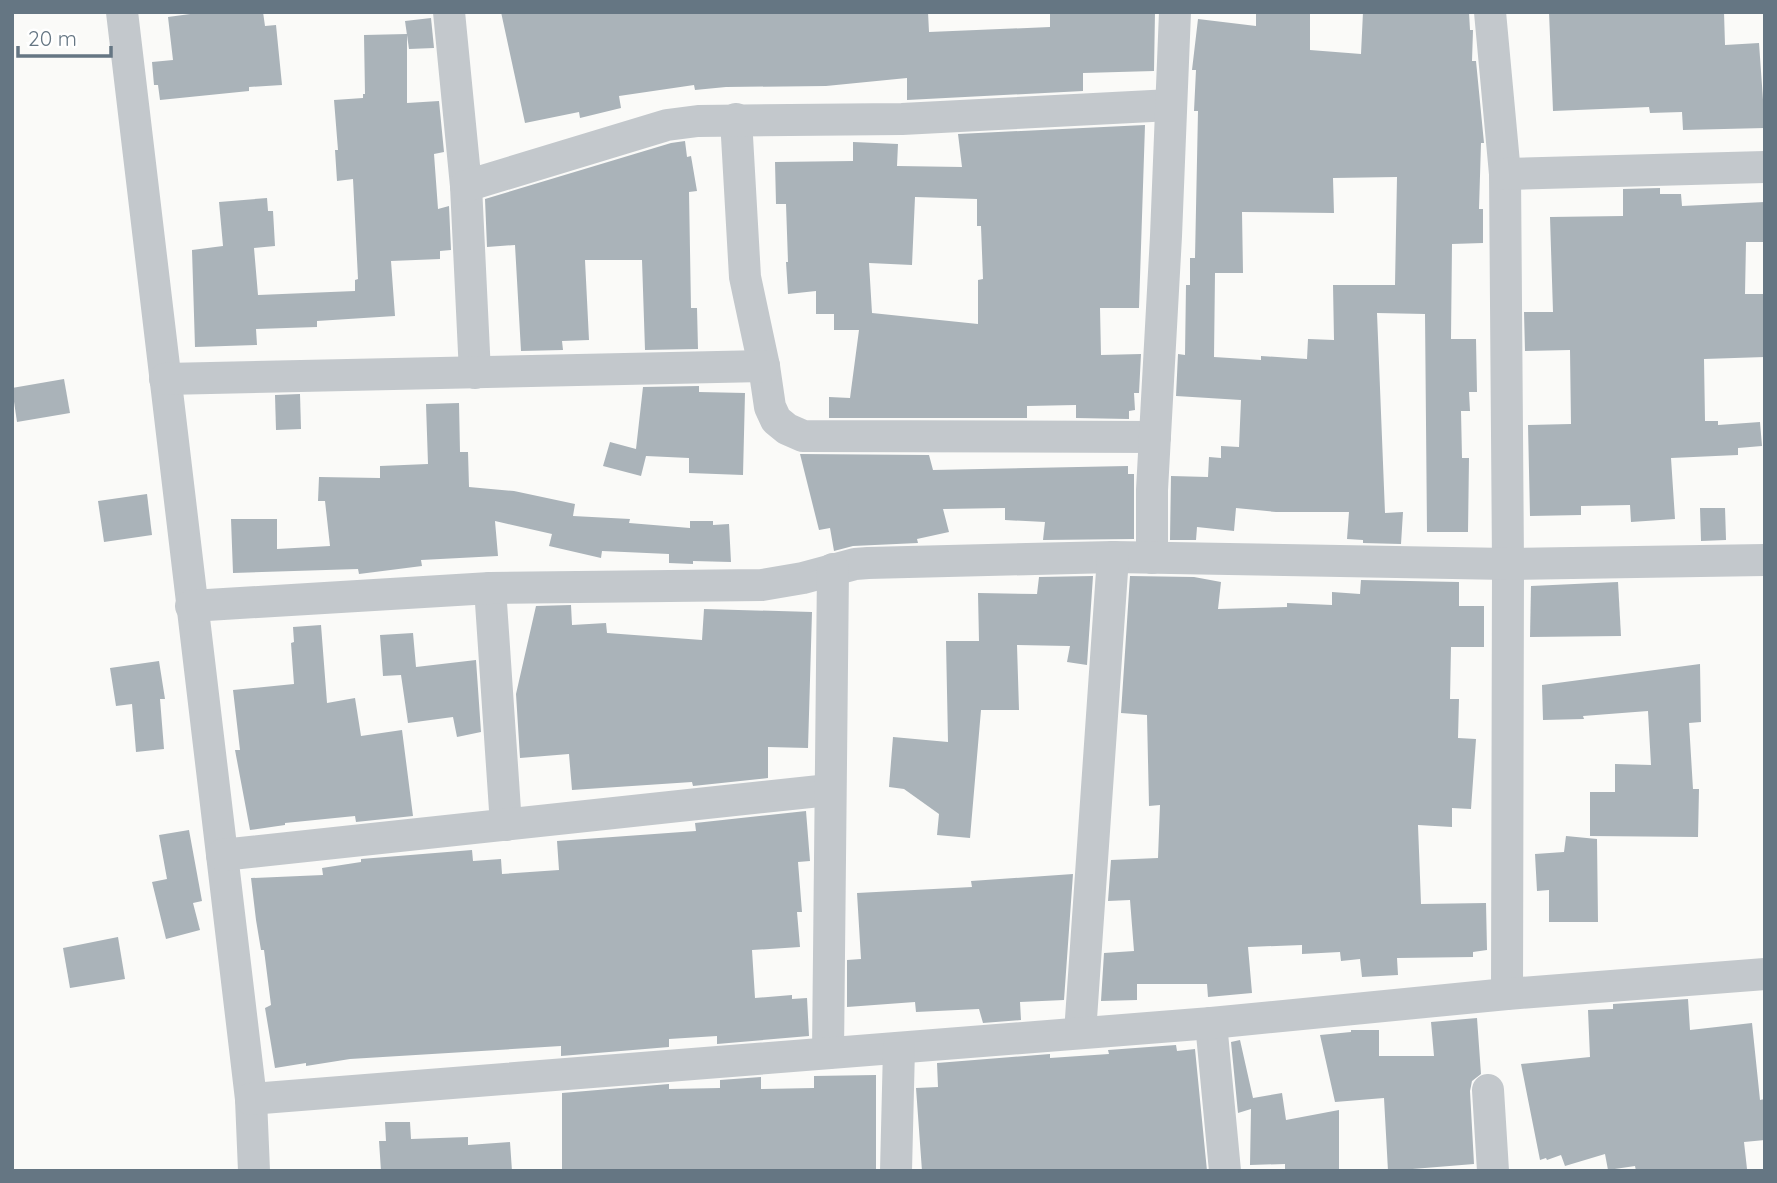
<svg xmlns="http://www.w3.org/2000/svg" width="1777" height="1183" viewBox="0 0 1777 1183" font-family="Quicksand,sans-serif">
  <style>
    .building { fill: #aab3b9; fill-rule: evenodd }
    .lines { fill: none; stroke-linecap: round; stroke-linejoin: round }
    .street { stroke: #c3c8cc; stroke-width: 32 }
  </style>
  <rect width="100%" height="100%" fill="#fafaf8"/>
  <g class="building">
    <path d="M205 12H263L265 26 276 25 282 85 249 87V91L160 100 158 85H154L152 62 173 60 168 17Z"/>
    <path d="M501 12H928L929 32 1050 27V12H1155L1154 71 1083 73V91L907 100V78L826 86 726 87 695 90 694 85 619 96 621 108 580 118 579 112 525 123Z"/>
    <path d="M1256 12H1310V50L1361 54 1363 12H1469L1470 30H1473L1472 61H1476L1484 143H1481L1479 209H1483V243L1452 244 1451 339H1476L1477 392H1469L1470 411H1461L1462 458H1469L1468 532H1427L1425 314 1377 313 1385 513 1403 512 1401 544 1363 543V540L1347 539 1349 512H1276L1236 508 1234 531 1197 527 1196 540H1170L1171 476 1208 477 1209 457 1221 458V446L1239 447 1241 400 1176 396 1178 354 1185 355 1186 285H1190V258H1195L1198 111H1194L1196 70H1192L1198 19 1256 26ZM1397 177 1395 285H1333L1334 340 1308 339 1307 359 1261 356V360L1214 357 1215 273H1243L1242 212 1334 213 1333 178Z"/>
    <path d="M1549 12H1724L1725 45 1759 43 1765 128 1683 130 1682 112 1650 113 1649 107 1553 111Z"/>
    <path d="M431 18 434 48 409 49 405 21Z"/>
    <path d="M407 34V103L439 101 444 152 434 154 438 209 449 206 451 250 440 251V259L391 261 395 316 317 321V327L256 329 257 345 195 347 192 250 223 246 219 202 267 198 268 211H273L275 246 254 248 258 295 355 291V280L358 279 353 179 337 181 335 150H338L334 100 363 98V94H365L364 35Z"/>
    <path d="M1145 125 1139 308H1100L1101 355 1141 354 1139 393H1134L1135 410 1129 411V419L1076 418V405L1027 406V418H829V397L850 398 859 330H834V314H816V291L788 294 786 262H788L786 204H776L775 162 853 161V142L898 144 897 166 962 167 958 134ZM915 197 977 199V226H981L983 279 978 280V324L872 313 869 263 912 265Z"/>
    <path d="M685 141 687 157 691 156 697 191 689 192 691 308H697L698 349 645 350 642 260H585L589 340 562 341 563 350 521 351 515 245 487 247 485 199 671 143Z"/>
    <path d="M1660 188V194H1681L1682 206 1765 202V242H1746L1745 294H1765V357L1704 359 1705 421H1718V425L1760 422 1762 446 1738 448V455L1671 458 1675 519 1631 522 1630 505 1581 506V515L1530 516 1528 425 1571 424 1570 350 1525 351 1524 312H1553L1550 217 1623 216V189Z"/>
    <path d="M64 379 70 413 17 422 12 388Z"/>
    <path d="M699 386V392L745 393 743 475 689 473V458L646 456 641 476 603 466 610 442 636 449 643 387Z"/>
    <path d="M300 394 301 429 276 430 275 395Z"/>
    <path d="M459 403 460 452H468L469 487 514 491 575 504 573 516 630 519 629 523 690 528V521H713V525L729 524 731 562 693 561V564L669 563V554L602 551 601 558 549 546 552 534 495 521 498 556 421 560 422 566 359 574 358 569 233 573 231 519H277V549L330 546 325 501H318L319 477 380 478V466L428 464 426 404Z"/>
    <path d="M800 454 929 455 933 470 1128 466V474H1134V539L1043 540 1045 522 1005 520V508L943 509 949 532 917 539 918 543 853 546 834 551 830 528 819 530Z"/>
    <path d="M147 494 152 535 104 542 98 501Z"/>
    <path d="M1700 508H1725L1726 540 1701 541Z"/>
    <path d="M1093 576 1087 665 1067 662 1070 646 1017 645 1019 710H981L970 838 937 835 939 814 904 789 889 787 893 737 948 742 946 641H979L978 593 1037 594 1039 577Z"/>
    <path d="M1130 576 1194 577 1221 582 1218 609 1287 607V603L1332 605V592L1360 594 1361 580 1459 582V606H1484V647H1451L1450 699H1459L1458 738 1476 739 1471 809 1452 808V827L1418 825 1421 904 1486 903 1487 950 1473 952V957L1397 958 1398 975 1362 977 1360 959 1341 961 1340 952 1302 954V945L1248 947 1252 993 1208 997 1207 984H1137V1000L1101 1001 1104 953 1134 951 1130 900 1108 901 1111 860 1158 858 1160 805 1149 806 1147 715 1121 713Z"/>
    <path d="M1618 582 1621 636 1530 637 1531 586Z"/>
    <path d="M571 605 572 625 606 623 607 633 702 640 704 609 812 612 808 748 768 747V778L693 786 692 782 572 790 569 754 520 758 516 694 536 606Z"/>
    <path d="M321 625 327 703 355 698 361 736 402 730 413 816 356 822 355 816 285 823V825L250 830 235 750H240L233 690 294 684 291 643 294 642 293 627Z"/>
    <path d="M413 633 416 667 476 660 481 732 457 737 453 717 408 723 401 675 383 676 380 635Z"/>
    <path d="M159 661 165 699H160L164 749 136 752 132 704 116 706 110 668Z"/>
    <path d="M1700 664 1701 722 1689 723 1693 789H1699L1698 837 1590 836V792H1615V764L1651 765 1648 711 1583 716 1584 719 1543 720 1542 685Z"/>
    <path d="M806 811 810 861 798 862 802 912H797L800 947 752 950 755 998 792 995V999L807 998 809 1036 717 1044V1036L669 1039V1047L561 1056V1046L350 1059 306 1066V1063L275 1068 265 1008 271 1005 264 950H261L256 920 251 878 323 875 322 868 361 862V859L472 850 473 861 501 859 502 874 559 870 557 841 696 831 695 823Z"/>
    <path d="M189 830 202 901 193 903 200 930 166 939 152 882 167 879 159 835Z"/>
    <path d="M1566 836 1597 839 1598 922H1549V890L1537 891 1535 854 1564 852Z"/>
    <path d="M1073 874 1064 1000 1020 1002 1021 1020 983 1023 979 1009 916 1012 915 1002 847 1007V960L861 959 857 893 972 887 971 881Z"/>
    <path d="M118 937 125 979 70 988 63 948Z"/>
    <path d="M1688 999 1690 1030 1752 1023 1760 1100 1765 1099V1140L1744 1142 1747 1169 1636 1171 1635 1166 1608 1170 1605 1154 1565 1166 1561 1155 1547 1160 1546 1158 1540 1160 1521 1064 1590 1057 1588 1010 1613 1009V1004Z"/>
    <path d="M1477 1018 1481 1074 1472 1081 1470 1091 1474 1164 1388 1171 1384 1098 1335 1102 1320 1035 1351 1032V1030H1379V1056H1434L1431 1022Z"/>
    <path d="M1240 1040 1253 1098 1282 1093 1286 1120 1339 1110V1171H1285V1164L1250 1165 1251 1109 1238 1113 1231 1042Z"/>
    <path d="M1176 1045 1177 1051 1195 1049 1207 1171H922L916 1088 938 1087 937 1063 1050 1054V1058L1109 1054 1108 1050Z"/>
    <path d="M876 1075V1171H562V1093L669 1084V1089L720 1088V1080L761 1077V1089L814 1088V1076Z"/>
    <path d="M385 1122H410L411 1139 468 1137V1145L510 1142 512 1171H381L379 1141H386Z"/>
  </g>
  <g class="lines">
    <g class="street">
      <path d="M122 12 251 1099 254 1171"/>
      <path d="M449 12 466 186 475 373"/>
      <path d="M1490 12 1505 174 1508 564 1507 994"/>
      <path d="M736 119 745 277 764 366 770 407 776 420 787 429 803 436 1155 437"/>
      <path d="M1505 174 1765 167"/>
      <path d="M466 186 667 125 698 121 902 119 1171 105"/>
      <path d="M165 379 764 366"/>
      <path d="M1152 558V490L1166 236 1175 12"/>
      <path d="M490 588 506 825"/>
      <path d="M191 606 490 588 762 585 803 578 855 564 868 563 1113 557 1508 564 1765 560"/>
      <path d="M222 855 829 790"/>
      <path d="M1211 1023 1225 1171"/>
      <path d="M1080 1033 1113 557"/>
      <path d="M828 1053 833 569"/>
      <path d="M1488 1090 1493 1171"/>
      <path d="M251 1099 1211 1023 1507 994 1765 974"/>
      <path d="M896 1171 899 1048"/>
    </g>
  </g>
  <rect width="1777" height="1183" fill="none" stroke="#657683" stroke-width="28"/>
  <path d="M18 46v10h93v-10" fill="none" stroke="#657683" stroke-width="3.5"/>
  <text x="28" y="46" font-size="21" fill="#657683" stroke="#ffffff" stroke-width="5" paint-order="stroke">20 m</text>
</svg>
